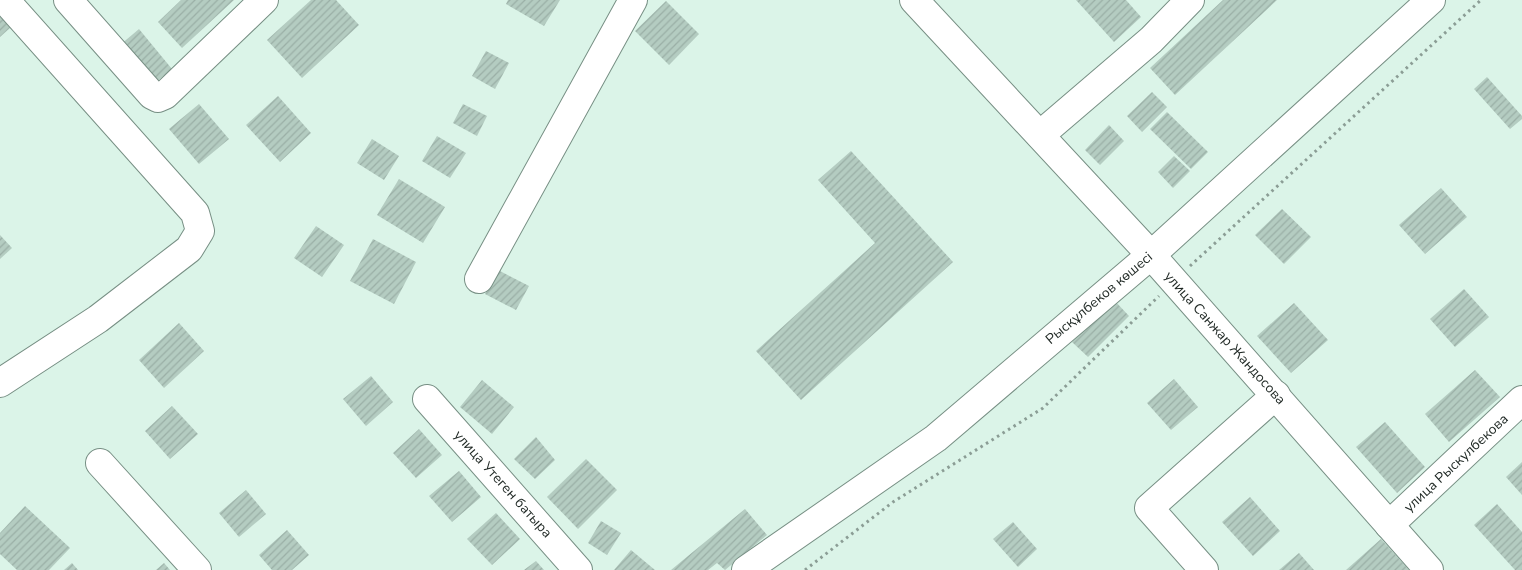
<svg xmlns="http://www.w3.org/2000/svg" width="1522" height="570" viewBox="0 0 1522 570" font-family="'Nunito Sans',sans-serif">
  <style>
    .building { fill: url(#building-hatch) }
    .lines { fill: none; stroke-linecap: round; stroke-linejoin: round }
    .minor-casing { stroke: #778f84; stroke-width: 30 }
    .path { stroke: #8b9d95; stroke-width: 3; stroke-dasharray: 2.5 4; stroke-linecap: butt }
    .minor { stroke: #fff; stroke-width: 28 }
    .labels { text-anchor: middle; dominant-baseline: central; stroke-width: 5; stroke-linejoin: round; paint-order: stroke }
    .street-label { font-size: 14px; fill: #1e2723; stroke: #fff }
  </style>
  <defs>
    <pattern id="building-hatch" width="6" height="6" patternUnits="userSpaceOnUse" patternTransform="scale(1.25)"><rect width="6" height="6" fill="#b4ccc1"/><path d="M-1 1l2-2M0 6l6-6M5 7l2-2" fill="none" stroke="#9aafa6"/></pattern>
  </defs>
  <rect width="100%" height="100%" fill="#dbf4e8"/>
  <g class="building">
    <path d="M181 0H234L182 48 158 22Z"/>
    <path d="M311 0H336L359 25 302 78 267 40Z"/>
    <path d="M508 0H560L544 26 506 4Z"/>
    <path d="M1076 0H1126L1141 17 1114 42Z"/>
    <path d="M1223 0H1277L1175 95 1150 68Z"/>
    <path d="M666 1 699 34 669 65 635 31Z"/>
    <path d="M0 15 11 27 0 37Z"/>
    <path d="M139 29 172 69 152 85 119 46Z"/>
    <path d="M486 51 509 63 495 89 472 76Z"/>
    <path d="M1487 77 1522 116V119L1510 129 1474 89Z"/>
    <path d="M1152 92 1167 107 1142 132 1127 116Z"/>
    <path d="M278 96 311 133 280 162 246 125Z"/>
    <path d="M199 104 229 139 199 164 169 129Z"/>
    <path d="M463 104 487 116 477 136 453 123Z"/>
    <path d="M1167 112 1208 152 1191 169 1150 129Z"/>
    <path d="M1109 125 1124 141 1100 165 1085 150Z"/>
    <path d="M437 136 466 153 450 178 422 161Z"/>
    <path d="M372 139 399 156 384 180 357 163Z"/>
    <path d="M851 151 953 262 801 400 756 351 875 243 818 180Z"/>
    <path d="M1174 156 1190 171 1173 188 1158 172Z"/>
    <path d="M399 179 445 207 423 243 377 215Z"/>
    <path d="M1441 188 1467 217 1425 254 1399 225Z"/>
    <path d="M1282 209 1311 237 1284 264 1255 235Z"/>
    <path d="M316 226 344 245 322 277 294 258Z"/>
    <path d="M0 235 12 248 0 259Z"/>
    <path d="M373 239 416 262 394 304 350 281Z"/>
    <path d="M498 270 529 286 516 310 485 294Z"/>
    <path d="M1464 289 1489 317 1455 347 1430 319Z"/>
    <path d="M1114 300 1129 316 1088 357 1072 342Z"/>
    <path d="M1294 303 1328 340 1291 373 1257 336Z"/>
    <path d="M179 323 204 351 164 388 139 360Z"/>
    <path d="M1475 370 1500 397 1449 442 1425 414Z"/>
    <path d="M371 376 393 402 366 426 343 399Z"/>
    <path d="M1174 379 1198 407 1171 430 1147 403Z"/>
    <path d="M482 380 514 407 492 434 460 407Z"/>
    <path d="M172 406 198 434 170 459 145 431Z"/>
    <path d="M1385 422 1425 467 1397 493 1356 447Z"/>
    <path d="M419 429 442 455 416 478 393 453Z"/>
    <path d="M536 437 555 460 535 479 514 459Z"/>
    <path d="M586 459 617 490 578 529 547 497Z"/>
    <path d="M1522 462V495L1506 477Z"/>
    <path d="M459 471 481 497 452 522 429 496Z"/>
    <path d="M246 490 266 514 239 537 219 513Z"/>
    <path d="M1250 497 1280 531 1253 556 1222 522Z"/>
    <path d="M1497 504 1522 532V570H1515L1474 525Z"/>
    <path d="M25 506 70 548 49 570H17L0 554V533Z"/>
    <path d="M745 509 767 535 725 570 717 563 708 570H671Z"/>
    <path d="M496 513 520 539 492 565 467 539Z"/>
    <path d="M601 521 621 533 607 555 588 543Z"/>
    <path d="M1013 522 1037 549 1018 567 993 539Z"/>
    <path d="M287 530 309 555 292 570H272L259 555Z"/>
    <path d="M1381 539 1409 570H1346Z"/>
    <path d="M631 550 655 570H614Z"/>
    <path d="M1299 553 1314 570H1279Z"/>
    <path d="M536 561 544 570H524Z"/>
    <path d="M72 563 78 570H64Z"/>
    <path d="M164 563 170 570H156Z"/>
  </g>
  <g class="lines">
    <g class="minor-casing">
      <g id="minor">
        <path d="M68 0 152 95 158 98 165 95 264 0"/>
        <path d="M914 0 1151 255 1429 570"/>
        <path d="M1040 135 1151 40 1190 0"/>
        <path d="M479 279 633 0"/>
        <path d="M0 383 98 319 189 249 200 231 195 213 5 0"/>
        <path d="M427 399 578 570"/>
        <path d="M100 463 197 570"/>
        <path d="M1389 525 1522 400"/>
        <path d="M746 570 936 438 1151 255 1431 0"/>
        <path d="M1204 570 1149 508 1276 395"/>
      </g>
    </g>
    <g class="path">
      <path d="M1190 266 1481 0"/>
      <path d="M805 570 893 502 1043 408 1159 296"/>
    </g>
    <use href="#minor" class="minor"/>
  </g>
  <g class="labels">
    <g class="street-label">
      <text transform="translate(1099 298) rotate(-40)">Рысқұлбеков көшесі</text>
      <text transform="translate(1225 338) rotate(48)">улица Санжар Жандосова</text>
      <text transform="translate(1456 463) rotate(-43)">улица Рыскулбекова</text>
      <text transform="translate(503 484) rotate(48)">улица Утеген батыра</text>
    </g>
  </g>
</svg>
